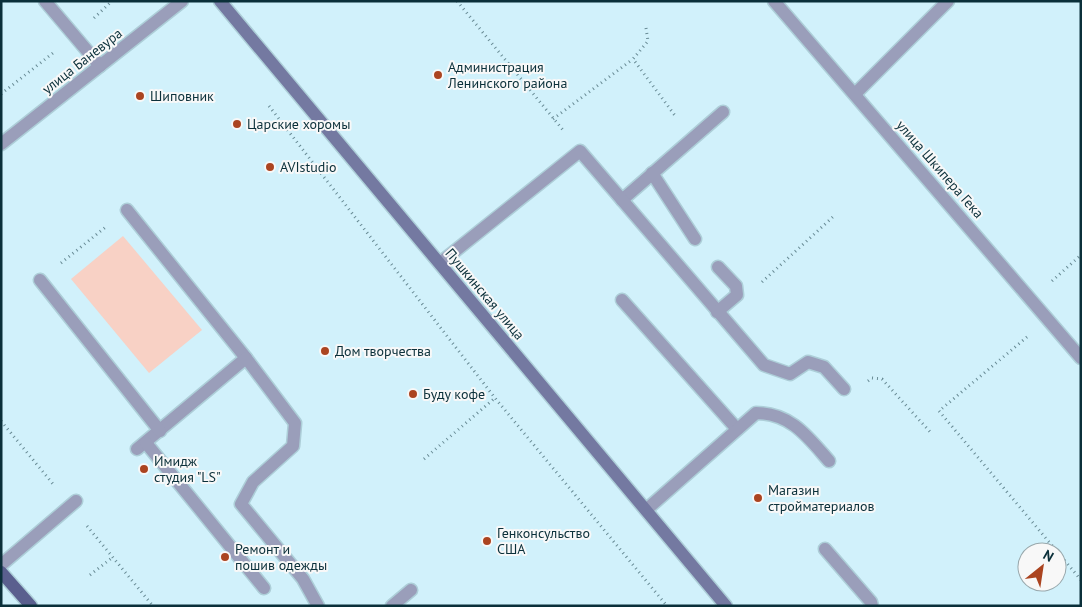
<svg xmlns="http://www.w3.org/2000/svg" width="1082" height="607" viewBox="0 0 1082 607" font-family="'PT Sans',sans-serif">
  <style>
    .green { fill: #f8d1c5 }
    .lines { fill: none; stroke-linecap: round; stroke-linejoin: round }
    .service-casing { stroke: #adced8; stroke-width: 15 }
    .minor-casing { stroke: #adced8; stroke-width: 15 }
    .tertiary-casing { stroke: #adced8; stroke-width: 15 }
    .secondary-casing { stroke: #adced8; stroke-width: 15 }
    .primary-casing { stroke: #adced8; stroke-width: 15 }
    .path { stroke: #688b95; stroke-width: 3; stroke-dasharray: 1 4; stroke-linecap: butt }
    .service { stroke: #9a9eba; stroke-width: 12 }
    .minor { stroke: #9a9eba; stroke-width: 12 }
    .tertiary { stroke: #9a9eba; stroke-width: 12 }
    .secondary { stroke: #7479a1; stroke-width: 12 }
    .primary { stroke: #5a5f8e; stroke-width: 12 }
    .poi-dot { fill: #ab4420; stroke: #f8f8f8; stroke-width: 2 }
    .labels { text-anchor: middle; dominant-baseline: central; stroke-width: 4; stroke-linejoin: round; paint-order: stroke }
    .street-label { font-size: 14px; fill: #0b303a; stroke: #f8f8f8 }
    .poi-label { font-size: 14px; fill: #0b303a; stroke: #f8f8f8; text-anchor: start }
  </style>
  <rect width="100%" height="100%" fill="#d1f1fb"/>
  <path class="green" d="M123 236 202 330 149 373 71 279Z"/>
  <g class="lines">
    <g class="service-casing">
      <g id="service">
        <path d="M45 1 100 66"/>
        <path d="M855 94 948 1"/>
        <path d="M652 173 695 239"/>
        <path d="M622 200 723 112"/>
        <path d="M127 210 246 358 137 449"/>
        <path d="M440 263 580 151 764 365 790 374 808 362 824 367 844 389"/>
        <path d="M40 280 160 431"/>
        <path d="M622 300 737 429"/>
        <path d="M717 312 737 295 736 286 718 267"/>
        <path d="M246 358 295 423 293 446 253 482 241 504 303 579 318 606"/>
        <path d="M146 443 264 588"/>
        <path d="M646 510 756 413C791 413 808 437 829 461"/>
        <path d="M825 549 871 602 872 606"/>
        <path d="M1 565 76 501"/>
        <path d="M392 606 411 590"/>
      </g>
    </g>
    <g class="minor-casing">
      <path id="minor" d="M774 1 1081 358"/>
    </g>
    <g class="tertiary-casing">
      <path id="tertiary" d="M1 144 182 1"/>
    </g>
    <g class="secondary-casing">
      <path id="secondary" d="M220 1 726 606"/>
    </g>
    <g class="primary-casing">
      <path id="primary" d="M1 572 31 606"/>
    </g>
    <g class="path">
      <path d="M457 1 563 130"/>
      <path d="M94 18 112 1"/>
      <path d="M646 28 648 41 633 59 676 117"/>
      <path d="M1 94 53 53"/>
      <path d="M269 106 495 398 667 606"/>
      <path d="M553 119 633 59"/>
      <path d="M61 263 107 226"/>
      <path d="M1052 281 1081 255"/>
      <path d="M762 282 835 215"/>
      <path d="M1027 337 939 411 1081 580"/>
      <path d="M868 381 872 378 882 379 932 434"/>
      <path d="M1 421 53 484"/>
      <path d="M424 459 495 398"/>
      <path d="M87 526 153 606"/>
      <path d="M90 575 113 557"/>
    </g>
    <use href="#service" class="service"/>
    <use href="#minor" class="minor"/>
    <use href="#tertiary" class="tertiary"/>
    <use href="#secondary" class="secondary"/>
    <use href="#primary" class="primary"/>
  </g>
  <g class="poi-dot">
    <circle cx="438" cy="75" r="5"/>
    <circle cx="140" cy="96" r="5"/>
    <circle cx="237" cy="124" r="5"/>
    <circle cx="270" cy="167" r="5"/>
    <circle cx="325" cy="351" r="5"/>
    <circle cx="413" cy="394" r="5"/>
    <circle cx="144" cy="469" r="5"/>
    <circle cx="758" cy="498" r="5"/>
    <circle cx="487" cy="541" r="5"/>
    <circle cx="225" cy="557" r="5"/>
  </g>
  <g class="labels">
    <g class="street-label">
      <text transform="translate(82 61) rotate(-38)">улица Баневура</text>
      <text transform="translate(940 169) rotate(49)">улица Шкипера Гека</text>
      <text transform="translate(485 294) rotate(50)">Пушкинская улица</text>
    </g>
    <g class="poi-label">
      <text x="448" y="67">Администрация<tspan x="448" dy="16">Ленинского района</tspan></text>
      <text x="150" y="96">Шиповник</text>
      <text x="247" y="124">Царские хоромы</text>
      <text x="280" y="167">AVIstudio</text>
      <text x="335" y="351">Дом творчества</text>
      <text x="423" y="394">Буду кофе</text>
      <text x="154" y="461">Имидж<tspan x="154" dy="16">студия "LS"</tspan></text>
      <text x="768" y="490">Магазин<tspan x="768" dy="16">стройматериалов</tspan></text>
      <text x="497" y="533">Генконсульство<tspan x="497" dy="16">США</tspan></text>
      <text x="235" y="549">Ремонт и<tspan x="235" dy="16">пошив одежды</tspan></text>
    </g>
  </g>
  <rect width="1082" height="607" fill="none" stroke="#0b303a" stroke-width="5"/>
  <g transform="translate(1042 567) rotate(30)"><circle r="24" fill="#f8f8f8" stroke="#99a8ac"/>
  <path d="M0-4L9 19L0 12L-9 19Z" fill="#ab4420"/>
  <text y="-8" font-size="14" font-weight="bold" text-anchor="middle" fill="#0b303a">N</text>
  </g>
</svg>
